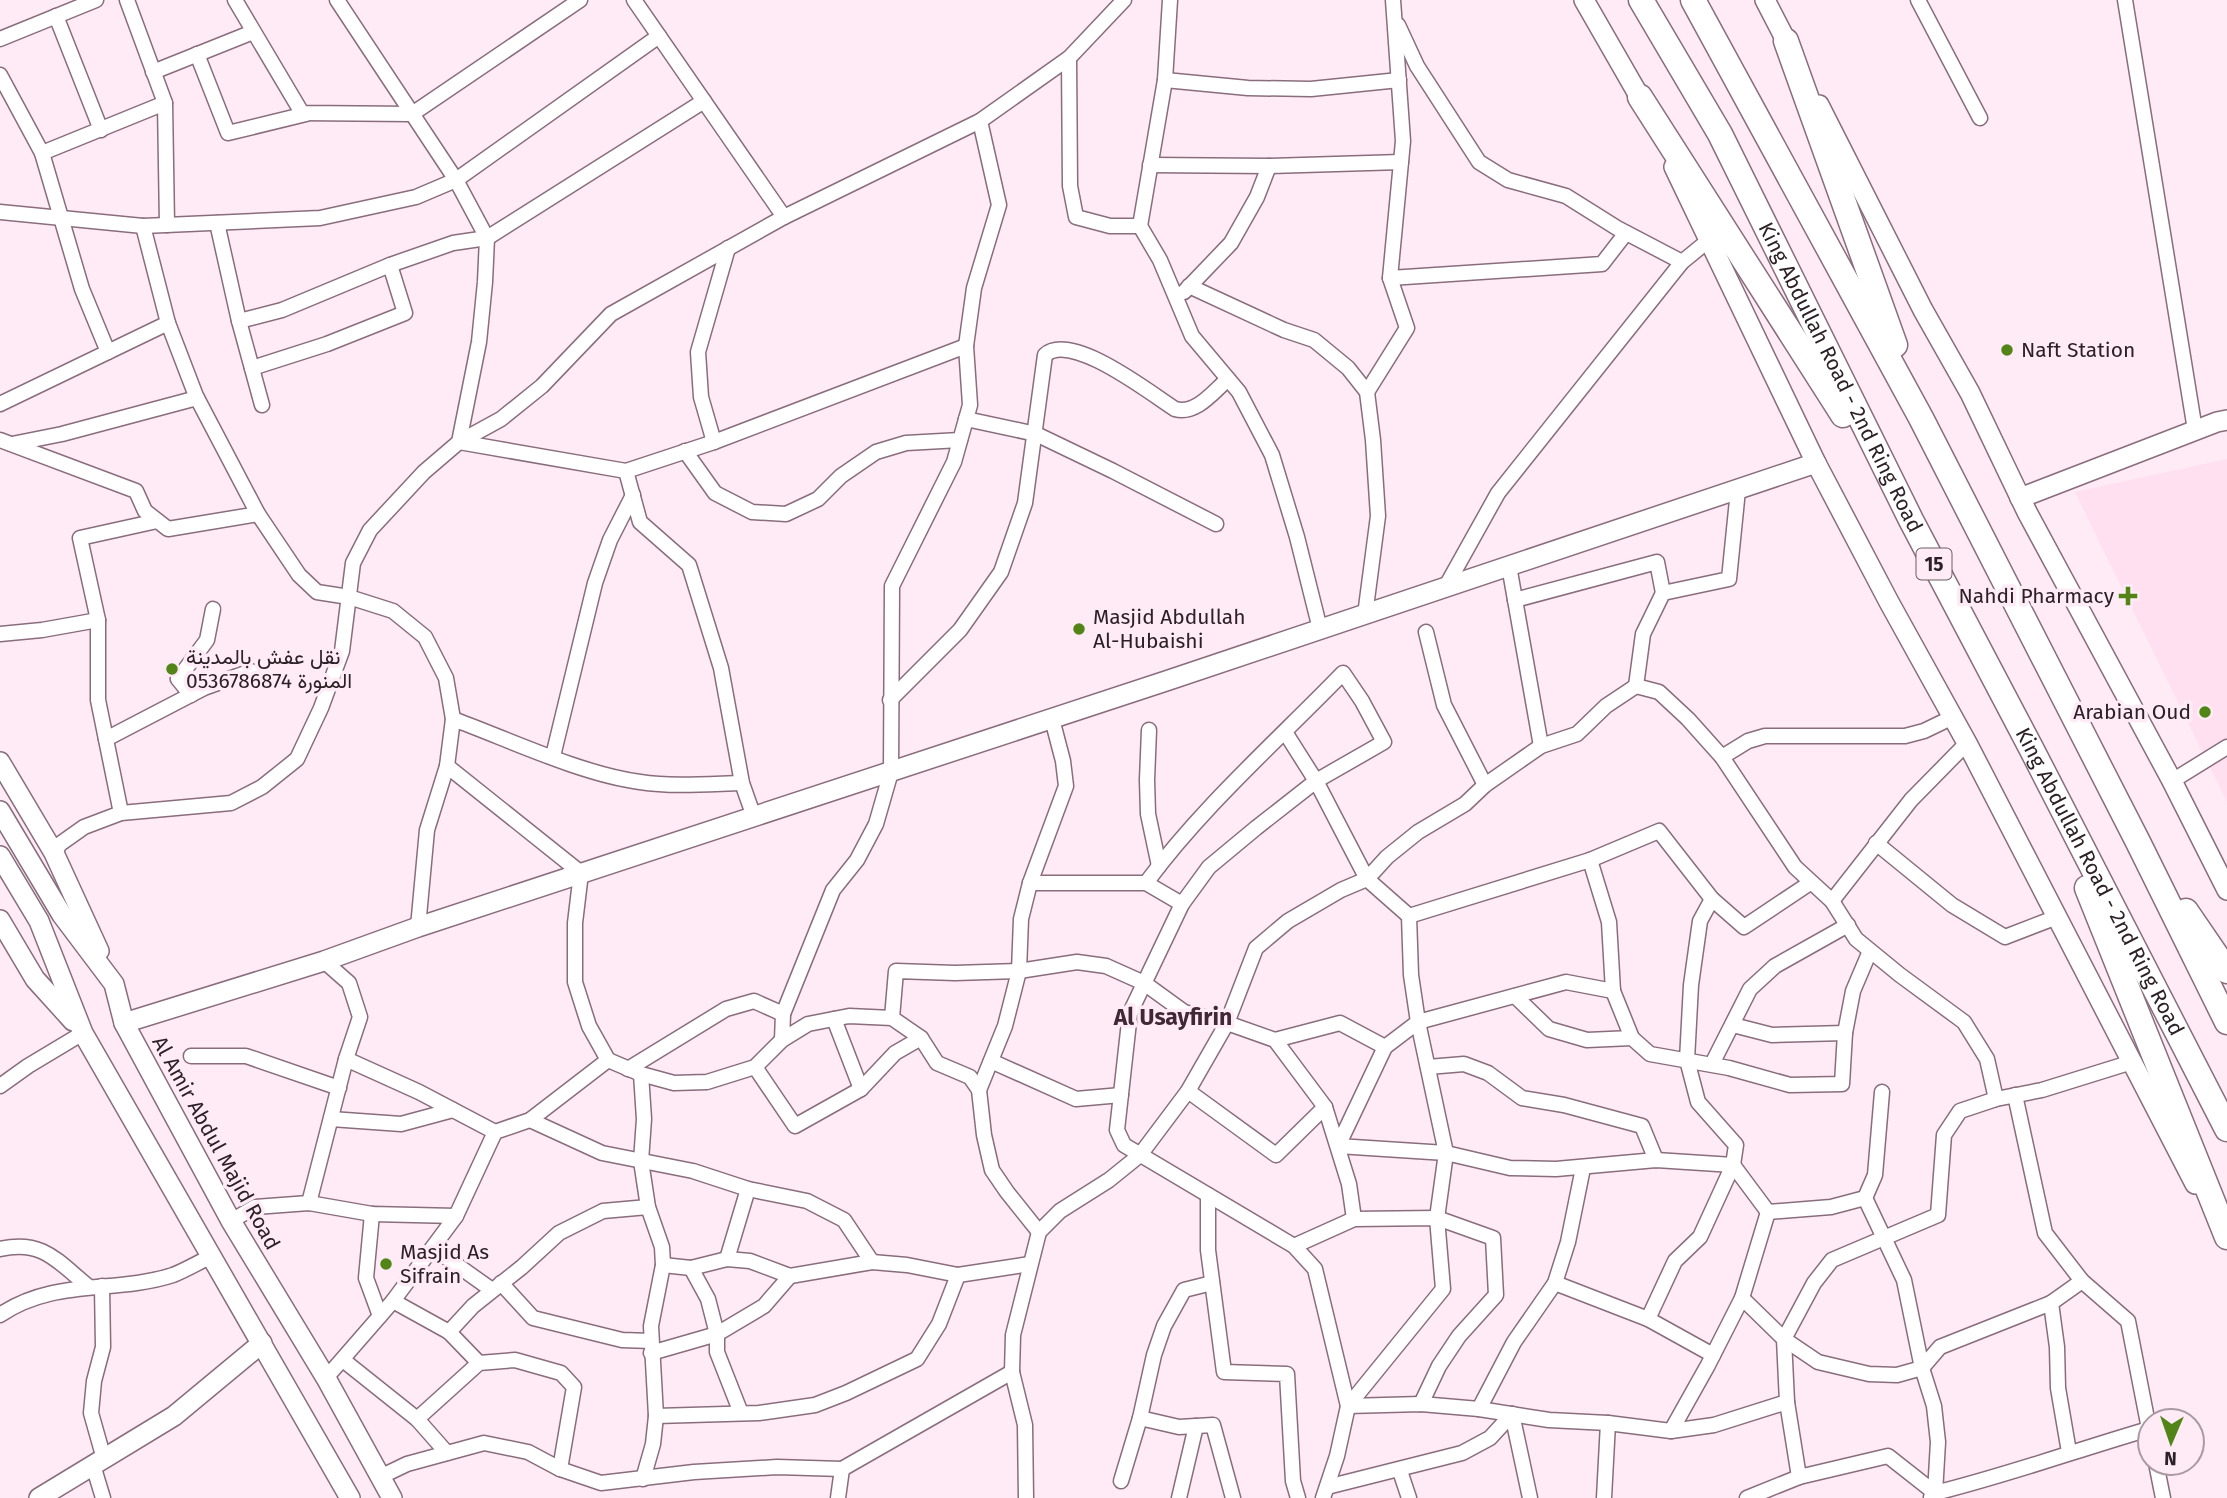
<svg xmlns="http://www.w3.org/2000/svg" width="2227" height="1498" viewBox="0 0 2227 1498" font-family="'Fira Sans',Vazirmatn,sans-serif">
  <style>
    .built { fill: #ffe0f1 }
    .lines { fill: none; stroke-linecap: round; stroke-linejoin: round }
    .minor-casing { stroke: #896d7d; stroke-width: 17 }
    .secondary-casing { stroke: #896d7d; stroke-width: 22 }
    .motorway-casing { stroke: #896d7d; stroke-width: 27 }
    .minor { stroke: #fff; stroke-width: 14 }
    .secondary { stroke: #fff; stroke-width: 19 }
    .motorway { stroke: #fff; stroke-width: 24 }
    .poi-dot { fill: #538418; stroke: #feebf5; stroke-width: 2.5 }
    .labels { text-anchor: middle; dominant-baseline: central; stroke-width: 7; stroke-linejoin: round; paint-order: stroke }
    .shield { fill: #feebf5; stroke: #6b5e65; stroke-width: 2 }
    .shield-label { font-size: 19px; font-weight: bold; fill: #2c2127 }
    .poi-label { font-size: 21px; fill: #2c2127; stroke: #feebf5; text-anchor: start }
    .street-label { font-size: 21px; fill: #2c2127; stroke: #feebf5 }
    .neighbourhood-label { font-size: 23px; font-weight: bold; fill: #402836; stroke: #feebf5 }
  </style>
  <rect width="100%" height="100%" fill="#feebf5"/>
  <path class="built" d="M2227 459V802L2075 492Z"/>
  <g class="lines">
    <g class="minor-casing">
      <g id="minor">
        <path d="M127 0 165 103 167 225"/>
        <path d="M235 0 302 113 412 114 580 0"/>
        <path d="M634 0 784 217"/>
        <path d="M1918 0 1980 118"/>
        <path d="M2125 0 2195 430"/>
        <path d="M56 16 101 130"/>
        <path d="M1398 25 1417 66 1479 162 1508 180 1566 196 1617 228 1682 262"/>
        <path d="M0 39 96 0"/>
        <path d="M197 54 228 133 306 114"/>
        <path d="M1069 58 1070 186 1076 217 1110 226H1140L1165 80 1170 0"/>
        <path d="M153 72 253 32"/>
        <path d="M0 75 42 153 82 289 108 352"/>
        <path d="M1165 80 1248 88 1311 89 1399 80"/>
        <path d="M42 153 165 103"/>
        <path d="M1150 165 1269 166 1401 162"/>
        <path d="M0 212 143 226 320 218 416 197 456 180 659 36"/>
        <path d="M217 223 239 321 262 405"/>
        <path d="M143 226 168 323 196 396 258 514 299 575 317 592 349 597 393 611 425 637 446 678 453 719 447 766 427 830 418 927"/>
        <path d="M1140 226 1160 260 1192 336 1239 392 1272 455 1297 537 1320 629"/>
        <path d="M1390 278 1602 264 1626 233"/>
        <path d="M1189 286 1284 330 1314 340 1348 368 1367 392 1373 440 1378 516 1365 615"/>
        <path d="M1184 292 1231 243 1257 197 1269 166"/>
        <path d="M239 321 282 310 390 265 453 243 487 238 704 101"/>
        <path d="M252 368 327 344 405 313 390 265"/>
        <path d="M1367 392 1407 328 1390 278 1403 141 1393 0"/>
        <path d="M0 404 168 323"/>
        <path d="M966 419 1036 434 1113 471 1216 524"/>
        <path d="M0 440 136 491 145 511 168 529 258 514"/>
        <path d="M459 442 501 419 542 386 611 314 784 217 980 121 1069 58 1124 0"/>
        <path d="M459 442 626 471 714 442 966 346"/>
        <path d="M714 442 701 397 698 352 728 248"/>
        <path d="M12 444 62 434 197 398"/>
        <path d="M685 451 715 493 752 512 786 514 818 499 841 476 876 452 906 443 960 440"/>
        <path d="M626 471 640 522 689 565 721 668 742 783 754 817"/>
        <path d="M1509 566 1541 746"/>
        <path d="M1445 588 1498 493 1682 262 1709 240"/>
        <path d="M1515 600 1657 562 1663 593"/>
        <path d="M1426 632 1444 705 1485 785"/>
        <path d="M0 634 42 630 98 620"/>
        <path d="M1636 686 1643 634 1663 593 1729 579 1738 490"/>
        <path d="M191 695 178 679 207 640 213 609"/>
        <path d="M890 700 960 630 1001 572 1025 503 1045 355C1071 331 1150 393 1175 409 1196 415 1213 392 1228 379"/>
        <path d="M453 719C510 740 581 774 640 782 673 787 708 784 742 783"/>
        <path d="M1149 730 1147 780 1148 814 1159 866"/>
        <path d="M1285 732 1316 781 1367 879 1387 857 1418 832 1465 804 1485 785 1541 746 1577 734 1606 706 1636 686 1659 692 1688 719 1722 757 1795 867 1832 901 1856 939 1900 975 1964 1022 1987 1059 1996 1099"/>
        <path d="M106 739 204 688 251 671"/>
        <path d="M553 756 595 583 610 540 633 495"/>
        <path d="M1722 757 1748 741 1765 736H1905L1924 731 1953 717"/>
        <path d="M447 766 581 873 575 923V982L589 1026 608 1060 641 1074 674 1083 707 1082 755 1067 782 1040 808 1024 849 1016 892 1018 921 1038 937 1063 970 1077 979 1090 984 1135 992 1170 1007 1192 1039 1232"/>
        <path d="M2172 781 2227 747"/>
        <path d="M121 813 98 700V620L80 538 157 521"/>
        <path d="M1876 843 1952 905 2005 937 2057 917"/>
        <path d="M54 853 60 844 84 827 121 813 231 803 262 787 297 759 321 708 342 651 353 563 370 530 424 472 459 442 479 342 485 282 487 238 456 180 337 0"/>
        <path d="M1590 860 1609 922 1613 991 1632 1038 1650 1054 1729 1068 1790 1085 1842 1084 1845 1033 1853 991 1870 951"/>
        <path d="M1030 883H1146L1182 904"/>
        <path d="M1146 883C1203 806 1276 742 1343 673L1362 701 1384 742 1316 781 1256 828 1209 867 1182 904 1130 1013 1117 1130 1124 1145 1294 1246 1315 1269 1348 1406 1337 1456 1323 1498"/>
        <path d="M1832 901 1911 800 1967 743"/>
        <path d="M1409 916 1590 860 1659 831 1712 899 1744 927 1810 883"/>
        <path d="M1613 991 1566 982 1418 1022 1385 1047 1338 1146 1446 1153 1510 1168 1556 1169 1656 1160 1733 1165 1768 1212"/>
        <path d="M1515 996 1549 1029 1587 1040 1632 1038"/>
        <path d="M892 1018 896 971 955 973 1019 971 1077 962 1106 966 1144 983 1184 1012 1227 1023 1275 1040 1325 1107 1349 1184 1354 1219"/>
        <path d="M834 1019 861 1089"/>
        <path d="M1733 1025 1772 1035 1845 1033"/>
        <path d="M782 1040 783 1014 833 890 857 860 876 824 891 772 892 586 954 462 970 405 966 346 974 288 999 205 980 121"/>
        <path d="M1275 1040 1340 1023 1385 1047"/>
        <path d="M191 1056H246L339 1088"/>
        <path d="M346 1059 419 1092 495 1132"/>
        <path d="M991 1061 1076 1099 1121 1095"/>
        <path d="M2132 1062 2042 1090 1996 1099 1960 1111 1944 1135 1938 1215 1832 1260 1814 1283 1784 1339 1787 1402 1799 1477 1888 1456 1935 1493C2008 1475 2077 1450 2149 1429"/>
        <path d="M1712 1064 1750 989 1775 966 1848 925"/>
        <path d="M755 1067 795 1126 861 1089 895 1053 921 1038"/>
        <path d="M1428 1067 1464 1064 1488 1073 1522 1098 1564 1105 1642 1126 1656 1160"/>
        <path d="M628 1069 726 1009 754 1001 783 1014"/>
        <path d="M641 1074 644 1119 641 1161 648 1207 662 1247 663 1265 651 1326 656 1416 653 1444 643 1479"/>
        <path d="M0 1086 28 1066 83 1033"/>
        <path d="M979 1090 1005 1026 1019 971 1021 919 1030 883 1066 786 1063 761 1052 719"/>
        <path d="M1188 1091 1276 1155 1325 1107"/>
        <path d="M2015 1095 2045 1233 2082 1281 2128 1321 2150 1434"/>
        <path d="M331 1119 401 1124 453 1110"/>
        <path d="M530 1120 602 1153 693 1171 748 1189 807 1201 844 1220 872 1262"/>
        <path d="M1208 1195V1250L1224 1372 1287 1374 1293 1481 1298 1498"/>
        <path d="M1865 1198 1904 1280 1922 1368 1934 1406 1938 1442 1935 1493 1931 1497"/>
        <path d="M309 1203 346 1059 360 1017 349 983 324 961"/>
        <path d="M1768 1212 1831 1207 1865 1198 1875 1175 1882 1092"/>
        <path d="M372 1214 366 1278 380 1316"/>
        <path d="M231 1221 255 1207 309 1203 372 1214 456 1216"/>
        <path d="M1294 1246 1354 1219 1437 1218 1493 1238 1496 1295 1459 1336 1439 1366 1421 1404"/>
        <path d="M433 1248 492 1290"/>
        <path d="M0 1249C43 1239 58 1262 89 1287"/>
        <path d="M727 1259 748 1189"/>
        <path d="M663 1265 691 1268 727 1259 750 1261 790 1276 872 1262 907 1265 958 1275 1030 1264"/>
        <path d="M691 1268 708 1299 717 1334V1352L741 1413"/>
        <path d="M501 1283 533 1318 622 1340 651 1341"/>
        <path d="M1555 1283 1648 1319 1713 1355"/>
        <path d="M102 1286 103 1347 94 1381 91 1413 104 1459"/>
        <path d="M1742 1298 1784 1339 1818 1362 1869 1374 1897 1375 1922 1368 1940 1347 2051 1303 2082 1281"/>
        <path d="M393 1301 449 1332 479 1363"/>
        <path d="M2051 1303 2057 1347 2058 1388 2069 1452"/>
        <path d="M0 1315C54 1278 114 1294 173 1275 186 1270 199 1262 212 1256"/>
        <path d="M1648 1319 1675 1261 1700 1237 1733 1165 1736 1145 1698 1102 1687 1060 1691 985 1700 921 1712 899"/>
        <path d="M449 1332 473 1306 522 1267 559 1233 603 1211 648 1207"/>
        <path d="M651 1353 717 1334 764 1306 790 1276"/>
        <path d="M343 1360 417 1419 447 1453"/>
        <path d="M326 1378 393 1301 456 1216 495 1132 530 1120 608 1060"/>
        <path d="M1348 1406 1421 1404 1479 1409 1549 1420 1608 1423 1671 1431 1714 1425 1787 1402"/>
        <path d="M1479 1409 1514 1342 1555 1283 1568 1242 1583 1168"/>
        <path d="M1512 1414 1530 1498"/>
        <path d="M656 1416 759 1413 815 1405 846 1393 917 1359 939 1324 958 1275"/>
        <path d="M1140 1418 1179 1427 1213 1425 1233 1498"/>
        <path d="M417 1419 479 1363 515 1360 561 1373 574 1387 560 1469"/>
        <path d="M1671 1431 1708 1365 1742 1298 1768 1212"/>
        <path d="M2156 1463 2163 1498"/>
        <path d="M93 1465 103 1498"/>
        <path d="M1400 1471 1409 1498"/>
        <path d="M380 1477 407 1464 484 1443 528 1452 560 1469 601 1483 694 1472 777 1467 842 1469 1012 1372"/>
        <path d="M1121 1481 1140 1418 1154 1355 1164 1326 1184 1290 1212 1283"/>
        <path d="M1327 1487 1462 1453 1490 1438 1512 1414"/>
        <path d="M838 1498 842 1469"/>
        <path d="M1026 1498 1025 1425 1012 1372 1013 1335 1039 1232 1060 1211 1109 1180 1140 1155 1188 1091 1227 1023 1256 948 1288 921 1341 890 1367 879 1409 916 1411 975 1418 1022 1446 1153 1437 1218 1443 1289 1348 1406"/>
        <path d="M1179 1498 1196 1426"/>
        <path d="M1604 1498 1608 1423"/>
        <path d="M1747 1498 1799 1477"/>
      </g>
    </g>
    <g class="secondary-casing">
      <g id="secondary">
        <path d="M1584 0 1646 108"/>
        <path d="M1765 0 1793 54"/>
        <path d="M1819 105 1923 310 1970 393 2027 512 2172 781 2227 890"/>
        <path d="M1674 167 1816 463 1889 602 1967 743 2195 1184"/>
        <path d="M2020 498 2217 422 2227 420"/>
        <path d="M0 762 54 853 99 951"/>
        <path d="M0 811 62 915 114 984 124 1023 231 1221 326 1378 392 1498"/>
        <path d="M0 856 39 921 83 1033 350 1498"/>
        <path d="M0 920 35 979 73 1021"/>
        <path d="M124 1023 324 961 418 927 1166 681 1816 463"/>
        <path d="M39 1498 174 1416 262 1343"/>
      </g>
    </g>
    <g class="motorway-casing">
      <g id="motorway">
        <path id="s1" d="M1641 0 1720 134 1911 520 2031 748 2227 1129"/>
        <path d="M1693 0 1921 418 2138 842 2227 1022"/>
        <path d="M1786 41 1895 345"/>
        <path d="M1640 97 1843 415"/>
        <path d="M2087 888 2227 1237"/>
        <path d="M2186 911 2227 971"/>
      </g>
    </g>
    <use href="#minor" class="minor"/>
    <use href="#secondary" class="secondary"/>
    <use href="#motorway" class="motorway"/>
  </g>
  <g class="poi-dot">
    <circle cx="2007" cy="350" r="7"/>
    <path d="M2124.5 585.5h7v7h7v7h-7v7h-7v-7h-7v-7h7z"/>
    <circle cx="1079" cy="629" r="7"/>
    <circle cx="172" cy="669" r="7"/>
    <circle cx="2205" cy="712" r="7"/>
    <circle cx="386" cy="1264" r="7"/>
  </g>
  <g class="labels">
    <rect class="shield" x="1916.5" y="548.5" width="35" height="31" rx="5"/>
    <g class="shield-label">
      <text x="1934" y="564">15</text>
    </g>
    <g class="poi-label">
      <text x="2021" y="350">Naft Station</text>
      <text x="2114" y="596" text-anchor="end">Nahdi Pharmacy</text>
      <text x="1093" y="617">Masjid Abdullah<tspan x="1093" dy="24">Al-Hubaishi</tspan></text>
      <text x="186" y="657">نقل عفش بالمدينة<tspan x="186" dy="24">المنورة 0536786874</tspan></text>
      <text x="2191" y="712" text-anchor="end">Arabian Oud</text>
      <text x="400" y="1252">Masjid As<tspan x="400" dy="24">Sifrain</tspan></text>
    </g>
    <g class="street-label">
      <text stroke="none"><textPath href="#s1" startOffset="427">King Abdullah Road - 2nd Ring Road</textPath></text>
      <text stroke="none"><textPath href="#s1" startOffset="994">King Abdullah Road - 2nd Ring Road</textPath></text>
      <text transform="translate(216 1143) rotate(61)">Al Amir Abdul Majid Road</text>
    </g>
    <g class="neighbourhood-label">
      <text x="1173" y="1017">Al Usayfirin</text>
    </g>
  </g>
  <g transform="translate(2171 1442) rotate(182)"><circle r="33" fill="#feebf5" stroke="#aa9aa3" stroke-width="2"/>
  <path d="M0-5L12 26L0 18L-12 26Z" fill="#538418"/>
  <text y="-10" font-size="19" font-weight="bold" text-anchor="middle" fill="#2c2127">N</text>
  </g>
</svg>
